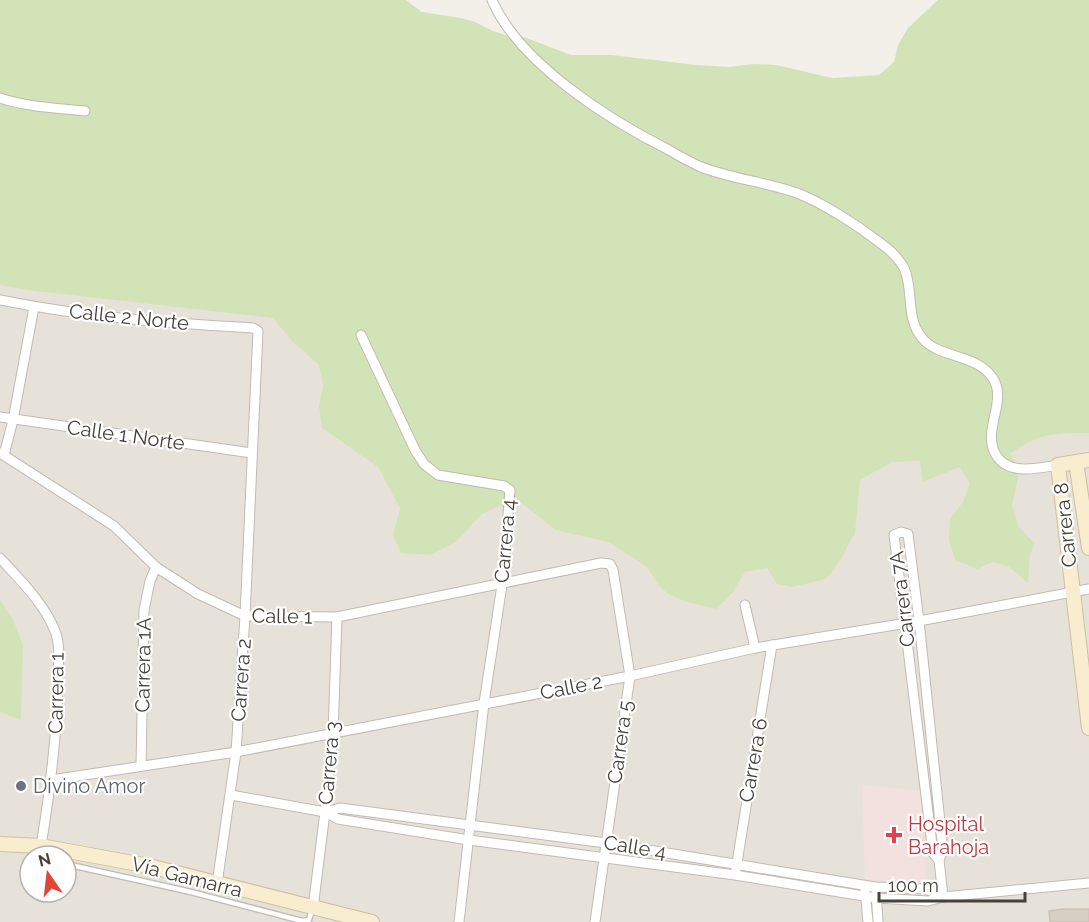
<svg xmlns="http://www.w3.org/2000/svg" width="1089" height="922" viewBox="0 0 1089 922" font-family="Raleway,sans-serif">
  <style>
    .residential { fill: #e7e2d9; fill-rule: evenodd }
    .medical { fill: #f2e1df }
    .green { fill: #d2e3b8 }
    .building { fill: #d7cec4; stroke: #cec3b5; stroke-width: 1.5 }
    .lines { fill: none; stroke-linecap: round; stroke-linejoin: round }
    .lane-casing { stroke: #c1bab1; stroke-width: 7 }
    .street-casing { stroke: #c1bab1; stroke-width: 11 }
    .secondary-casing { stroke: #cebf9f; stroke-width: 16 }
    .lane { stroke: #fff; stroke-width: 4.5 }
    .street { stroke: #fff; stroke-width: 9 }
    .secondary { stroke: #f9edcf; stroke-width: 14 }
    .worship-dot { fill: #6b7280; stroke: #fff; stroke-width: 2 }
    .health-dot { fill: #e0444e; stroke: #fff; stroke-width: 2 }
    .labels { text-anchor: middle; dominant-baseline: central; stroke-width: 4.5; stroke-linejoin: round; paint-order: stroke }
    .street-label { font-size: 20px; fill: #464139; stroke: #fff }
    .worship-label { font-size: 20px; fill: #5b616d; stroke: #fff; text-anchor: start }
    .health-label { font-size: 20px; fill: #be3a42; stroke: #fff; text-anchor: start }
  </style>
  <rect width="100%" height="100%" fill="#f3f0ea"/>
  <path class="residential" d="M0 14 1089 320V922H0ZM30 856H66V892H30Z"/>
  <path class="medical" d="M862 785 922 791 926 883 865 879Z"/>
  <g class="green">
    <path d="M0 0H406L422 12 461 18 475 22 493 31 509 36H520L529 39 571 55H612L696 65 729 67 754 64 776 65 832 78 879 75 894 62 898 45 908 28 938 0H1089V433C1055 433 1038 433 1010 454L1020 469 1012 505 1018 526 1035 544 1030 555 1028 583 1009 567 993 562 977 569 955 560 949 540 950 519 963 502 970 483 959 467 923 482 920 461 892 462 860 480 855 533 838 564 826 579 792 587 777 584 767 568 745 572 732 593 716 609 687 602 668 594 657 583 646 566 608 542 556 530 515 498 482 514 457 541 431 555 401 553 393 535 400 508 378 467 322 428 319 406 323 386 319 365 292 341 273 318 35 291 0 285Z"/>
    <path d="M0 601 13 619 23 645 21 720 0 712Z"/>
  </g>
  <path class="building" d="M1062 909H1089V922H1050L1049 911Z"/>
  <g class="lines">
    <g class="lane-casing">
      <path id="lane" d="M66 864 191 892 302 921 309 920 312 909"/>
    </g>
    <g class="street-casing">
      <g id="street">
        <path d="M492 0C519 63 609 120 669 150 679 156 690 162 701 167 732 179 766 182 797 193 823 203 857 225 879 242 889 249 898 257 904 268 914 289 905 317 922 338 938 358 976 354 992 377 1009 400 981 430 996 455 1009 476 1038 468 1058 465"/>
        <path d="M0 98C27 107 56 108 85 111"/>
        <path d="M0 300C83 317 168 323 253 328L258 331 245 616 236 752 217 884"/>
        <path d="M361 335 415 450 424 464 438 475 504 486 510 490 502 585 484 703 459 922"/>
        <path d="M0 417 252 453"/>
        <path d="M0 453 114 526 156 567 198 594 245 616 337 617 601 563 610 564 613 570 630 676 595 922"/>
        <path d="M4 455 13 420 34 307"/>
        <path d="M0 558C20 580 44 603 55 631 61 646 58 665 58 681 57 737 50 791 41 846"/>
        <path d="M745 605 755 648"/>
        <path d="M141 766 144 610 150 581 156 567"/>
        <path d="M51 780 236 752 630 676 755 648 919 621 1089 589"/>
        <path d="M231 795 325 812 338 819 469 840 735 875 876 898 928 901 943 897 1089 883"/>
        <path d="M325 812 340 808 606 843 875 887 926 889 943 897"/>
        <path d="M939 860 933 853 894 535 901 532 908 534 919 621 943 851 939 860 943 897"/>
        <path d="M736 869 772 645"/>
        <path d="M865 890 868 922"/>
        <path d="M876 892 878 922"/>
        <path d="M313 908 325 812 333 734 337 617"/>
      </g>
    </g>
    <g class="secondary-casing">
      <g id="secondary">
        <path d="M1089 460 1058 465 1089 728"/>
        <path d="M1076 462 1089 548"/>
        <path d="M0 844 41 846 149 866 372 922"/>
      </g>
    </g>
    <use href="#lane" class="lane"/>
    <use href="#street" class="street"/>
    <use href="#secondary" class="secondary"/>
  </g>
  <circle class="worship-dot" cx="21" cy="786" r="6"/>
  <path class="health-dot" d="M891 826h6v6h6v6h-6v6h-6v-6h-6v-6h6z"/>
  <g class="labels">
    <g class="street-label">
      <text transform="translate(129 317) rotate(6)">Calle 2 Norte</text>
      <text transform="translate(126 435) rotate(8)">Calle 1 Norte</text>
      <text transform="translate(1065 525) rotate(-96)">Carrera 8</text>
      <text transform="translate(505 541) rotate(-85)">Carrera 4</text>
      <text transform="translate(902 599) rotate(-97)">Carrera 7A</text>
      <text transform="translate(282 616) rotate(1)">Calle 1</text>
      <text transform="translate(143 665) rotate(-89)">Carrera 1A</text>
      <text transform="translate(241 680) rotate(-86)">Carrera 2</text>
      <text transform="translate(571 687) rotate(-11)">Calle 2</text>
      <text transform="translate(56 693) rotate(-89)">Carrera 1</text>
      <text transform="translate(620 742) rotate(-82)">Carrera 5</text>
      <text transform="translate(753 760) rotate(-80)">Carrera 6</text>
      <text transform="translate(329 763) rotate(-85)">Carrera 3</text>
      <text transform="translate(635 847) rotate(9)">Calle 4</text>
      <text transform="translate(187 877) rotate(14)">Vía Gamarra</text>
    </g>
    <g class="worship-label">
      <text x="33" y="786">Divino Amor</text>
    </g>
    <g class="health-label">
      <text x="908" y="824">Hospital<tspan x="908" dy="23">Barahoja</tspan></text>
    </g>
  </g>
  <g transform="translate(48 874) rotate(346)"><circle r="28" fill="#ffffff" stroke="#b5b3b0" stroke-width="1.5"/>
  <path d="M0-4.5L10 22L0 15L-10 22Z" fill="#e24533"/>
  <text y="-9" font-size="16" font-weight="bold" text-anchor="middle" fill="#464139">N</text>
  </g>
  <path d="M879 892v9h146v-9" fill="none" stroke="#464139" stroke-width="3"/>
  <text x="888" y="892" font-size="18" fill="#464139" stroke="#ffffff" stroke-width="4.5" paint-order="stroke">100 m</text>
</svg>
